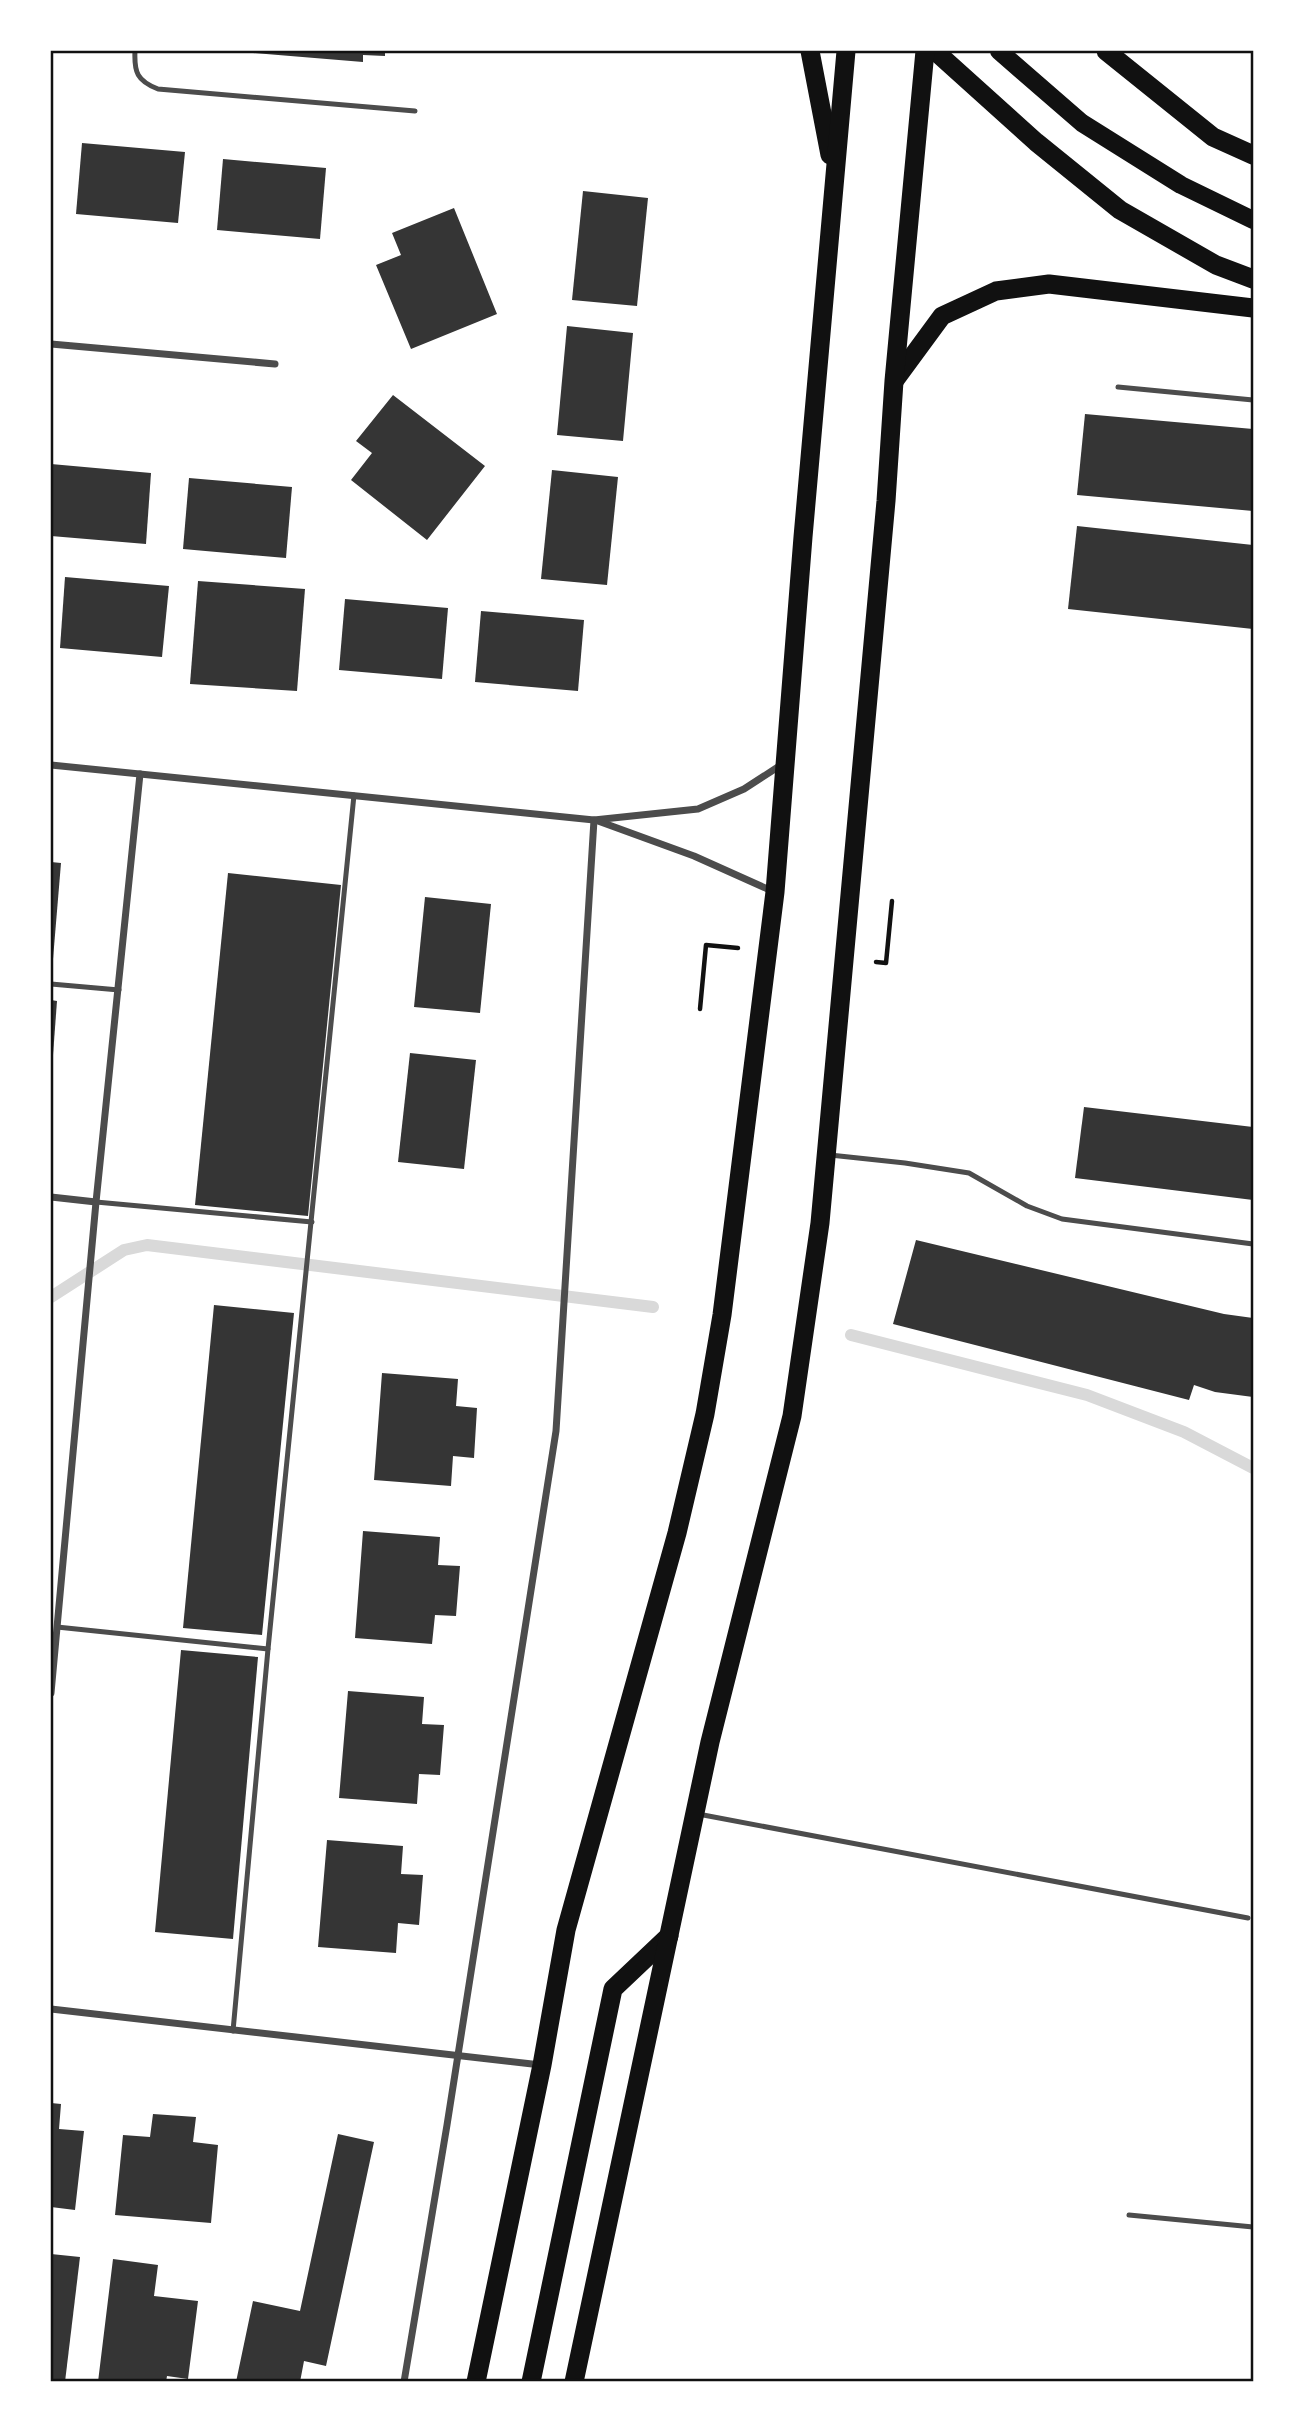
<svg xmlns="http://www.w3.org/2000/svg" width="1304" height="2433" viewBox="0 0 1304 2433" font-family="'Asap Condensed',sans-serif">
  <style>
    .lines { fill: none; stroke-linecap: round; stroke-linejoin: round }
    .stream { stroke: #d9d9d9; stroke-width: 12 }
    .building { fill: #353535 }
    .path { stroke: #111; stroke-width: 4.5 }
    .service { stroke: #4c4c4c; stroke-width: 5 }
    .minor { stroke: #4c4c4c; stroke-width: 7 }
    .primary { stroke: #111; stroke-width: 18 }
    .trunk { stroke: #111; stroke-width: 19 }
    .neatline { fill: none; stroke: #111; stroke-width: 2.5 }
  </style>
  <rect width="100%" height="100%" fill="#fff"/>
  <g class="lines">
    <g class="stream">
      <path d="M51 1297 124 1250 147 1245 653 1307"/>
      <path d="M851 1335 1087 1395 1184 1432 1253 1468"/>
    </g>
  </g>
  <g class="building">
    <path d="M253 51H385V56L363 55V62L253 53Z"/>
    <path d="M82 143 185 152 178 223 76 214Z"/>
    <path d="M223 159 326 168 320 239 217 230Z"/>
    <path d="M583 191 648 198 637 306 572 300Z"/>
    <path d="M454 208 497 314 411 349 376 265 401 255 392 233Z"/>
    <path d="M567 326 633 333 623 441 557 435Z"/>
    <path d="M393 395 485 466 427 540 351 480 372 453 356 441Z"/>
    <path d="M1085 414 1253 429V511L1077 495Z"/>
    <path d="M51 464 151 473 146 544 51 536Z"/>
    <path d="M552 470 618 477 607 585 541 579Z"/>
    <path d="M189 478 292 487 286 558 183 549Z"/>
    <path d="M1077 526 1253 545V629L1068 609Z"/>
    <path d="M65 577 169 586 162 657 60 648Z"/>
    <path d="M198 581 305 589 297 691 190 684Z"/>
    <path d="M345 599 448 608 442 679 339 670Z"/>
    <path d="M481 611 584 620 578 691 475 682Z"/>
    <path d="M51 862 61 863 53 959H51Z"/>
    <path d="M228 873 341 885 308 1216 195 1205Z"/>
    <path d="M425 897 491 904 480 1013 414 1007Z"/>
    <path d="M51 1000 57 1001 53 1055H51Z"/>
    <path d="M410 1053 476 1060 464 1169 398 1162Z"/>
    <path d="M1084 1107 1253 1127V1200L1075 1178Z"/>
    <path d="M916 1240 1224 1314 1253 1318V1397L1215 1392 1194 1385 1189 1400 893 1324Z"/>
    <path d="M214 1305 294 1313 262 1635 183 1628Z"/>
    <path d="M382 1373 458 1379 456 1406 477 1408 474 1458 453 1456 451 1486 374 1480Z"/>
    <path d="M363 1531 440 1537 438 1565 460 1566 456 1616 435 1615 432 1644 355 1638Z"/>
    <path d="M181 1650 258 1657 233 1939 155 1932Z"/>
    <path d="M348 1691 424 1697 422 1724 444 1725 440 1775 419 1774 417 1804 339 1798Z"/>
    <path d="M327 1840 403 1846 401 1874 423 1875 419 1925 398 1923 396 1953 318 1947Z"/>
    <path d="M51 2103 61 2104 59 2129 84 2131 75 2210 51 2207Z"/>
    <path d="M153 2114 196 2117 193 2142 218 2145 211 2223 115 2215 123 2135 150 2137Z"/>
    <path d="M338 2134 374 2142 326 2366 304 2361 300 2382H236L253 2301 300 2311Z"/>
    <path d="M51 2254 80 2257 65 2382H51Z"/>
    <path d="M113 2259 158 2265 154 2296 198 2301 188 2379 167 2376 166 2382H98Z"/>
  </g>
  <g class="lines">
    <g class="path">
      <path d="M876 962 886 963 892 901"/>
      <path d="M700 1009 706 945 738 948"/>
    </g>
    <g class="service">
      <path d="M135 51C134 72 137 81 158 89L415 111"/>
      <path d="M1118 387 1253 400"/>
      <path d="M51 984 119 990"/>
      <path d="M830 1155 905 1163 969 1173 1027 1206 1062 1219 1253 1244"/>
      <path d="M96 1202 312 1222"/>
      <path d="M57 1627 268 1649"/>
      <path d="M698 1814 1248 1918"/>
      <path d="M233 2031 268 1649 354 795"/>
      <path d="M1129 2215 1253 2227"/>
    </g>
    <g class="minor">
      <path d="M51 344 275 364"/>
      <path d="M51 765 594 820 698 809 744 789 781 765"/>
      <path d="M598 821 694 856 772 891"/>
      <path d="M51 1197 96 1202"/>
      <path d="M51 1693 96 1202 140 774"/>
      <path d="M51 2009 541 2065"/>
      <path d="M404 2382 447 2125 556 1431 594 820"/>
    </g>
    <path class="primary" d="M999 51 1082 123 1181 185 1253 220"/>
    <g class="trunk">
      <path d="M810 51 830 155"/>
      <path d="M935 51 1036 142 1120 210 1216 265 1253 279"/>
      <path d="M1106 51 1213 137 1253 155"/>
      <path d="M895 380 942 316 996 291 1049 284 1253 308"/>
      <path d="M476 2382 542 2065 566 1930 677 1533 705 1414 722 1315 775 892 803 537 846 51"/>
      <path d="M531 2382 613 1989 669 1936"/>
      <path d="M574 2382 710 1742 792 1416 820 1223 886 501 894 381 925 51"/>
    </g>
  </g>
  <rect width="1304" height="2433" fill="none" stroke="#ffffff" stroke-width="105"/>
  <rect x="52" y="52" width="1200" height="2328" class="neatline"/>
</svg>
